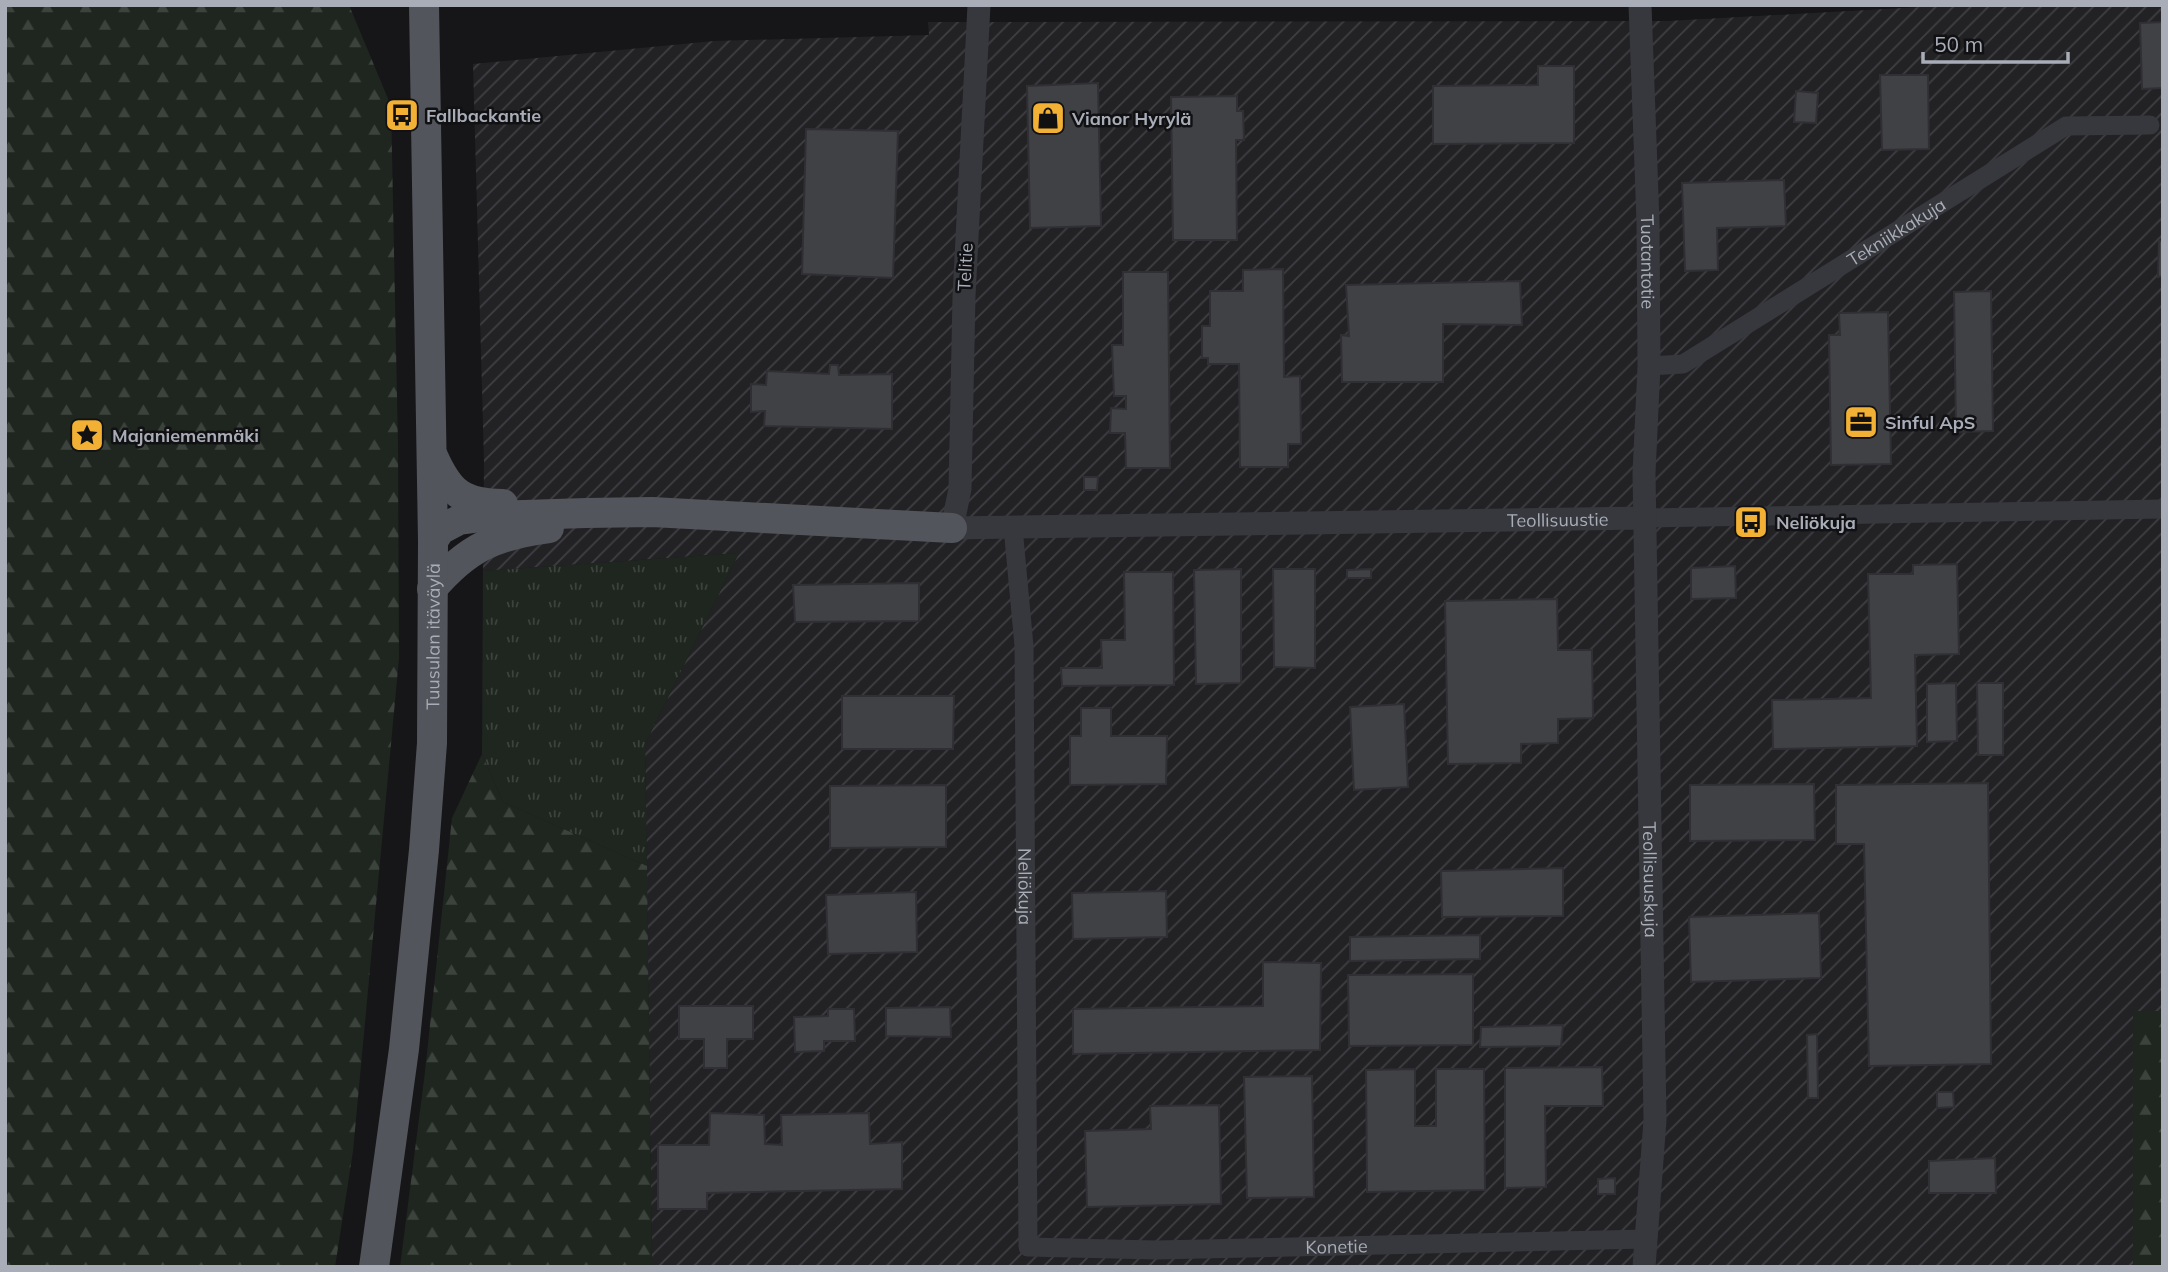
<svg xmlns="http://www.w3.org/2000/svg" width="2168" height="1272" viewBox="0 0 2168 1272" font-family="Mulish,sans-serif">
  <style>
    .industrial { fill: url(#industrial-furrows) }
    .grass { fill: url(#grass-tufts) }
    .forest { fill: url(#forest-firs) }
    .building { fill: #404145; stroke: #303034; stroke-width: 2 }
    .lines { fill: none; stroke-linecap: round; stroke-linejoin: round }
    .minor { stroke: #37383d; stroke-width: 19 }
    .tertiary { stroke: #37383d; stroke-width: 23 }
    .primary { stroke: #53555c; stroke-width: 30 }
    .labels { text-anchor: middle; dominant-baseline: central; stroke-width: 5; stroke-linejoin: round; paint-order: stroke }
    .poi-label { font-size: 18px; font-weight: bold; fill: #a8adb8; stroke: #111113; text-anchor: start }
    .street-label { font-size: 18px; fill: #a8adb8; stroke: #111113 }
  </style>
  <defs>
    <pattern id="industrial-furrows" width="10" height="10" patternUnits="userSpaceOnUse" patternTransform="scale(1.75)"><rect width="10" height="10" fill="#222225"/><path d="M-1 1l2-2M0 10L10 0M9 11l2-2" fill="none" stroke="#3f3f43"/></pattern>
    <pattern id="grass-tufts" width="24" height="20" patternUnits="userSpaceOnUse" patternTransform="scale(1.75)"><rect width="24" height="20" fill="#1e261f"/><path d="M3 7l-1-3M5 7V3M7 7l1-3M15 17l-1-3M17 17v-4M19 17l1-3" fill="none" stroke="#3c433d"/></pattern>
    <pattern id="forest-firs" width="22" height="20" patternUnits="userSpaceOnUse" patternTransform="scale(1.75)"><rect width="22" height="20" fill="#1e261f"/><path d="M5 1l3.5 6h-7zM16 11l3.5 6h-7z" fill="#3c433d"/></pattern>
  </defs>
  <rect width="100%" height="100%" fill="#161618"/>
  <path class="industrial" d="M1956 5H2163V1011H2133V1267H652L645 744 739 553 483 571 484 461 473 64 714 41 929 35 928 22 1668 21Z"/>
  <path class="grass" d="M739 553 645 744 647 866 503 802 482 754 483 571Z"/>
  <g class="forest">
    <path d="M5 5H349L391 106 398 446 399 658 353 1151 335 1267H5Z"/>
    <path d="M482 754 503 802 647 866 652 1267H400L425 1072 452 818Z"/>
    <rect x="2133" y="1011" width="30" height="256"/>
  </g>
  <g class="building">
    <path d="M2163 22V88L2142 89 2140 23Z"/>
    <path d="M1538 66H1574V143L1433 144V86L1538 85Z"/>
    <path d="M1880 75H1928L1929 149 1882 150Z"/>
    <path d="M1098 83 1101 226 1030 228 1027 86Z"/>
    <path d="M1796 91 1818 93 1816 123 1794 122Z"/>
    <path d="M1237 96V111H1243L1244 140H1236L1237 240H1173L1171 97Z"/>
    <path d="M806 129 898 131 893 278 802 274Z"/>
    <path d="M1784 180 1786 226 1717 228 1718 270 1685 271 1682 183Z"/>
    <path d="M2159 241H2163V276L2158 277Z"/>
    <path d="M1283 269 1284 377 1300 376 1301 444H1288V467H1240L1239 364H1208V358H1202V326H1210V291H1243V270Z"/>
    <path d="M1123 272H1168L1170 468H1126L1125 433H1110L1111 408 1126 409V396H1114L1112 345H1123Z"/>
    <path d="M1520 281 1522 325 1443 324V382H1342L1341 335 1349 336 1346 285Z"/>
    <path d="M1991 291 1993 431 1956 432 1954 292Z"/>
    <path d="M1888 312 1891 464 1831 465 1829 335H1840L1839 313Z"/>
    <path d="M830 365H838L839 375 892 374V429L764 426 765 411 751 412V384L766 385 767 371 829 374Z"/>
    <path d="M1084 477H1098L1097 490H1084Z"/>
    <path d="M1957 564 1959 654 1915 655 1917 746 1773 749 1772 700 1871 698 1868 574H1913V565Z"/>
    <path d="M1735 566 1736 598 1691 599V568Z"/>
    <path d="M1241 569V683L1196 684 1194 570Z"/>
    <path d="M1273 569H1315V668L1274 667Z"/>
    <path d="M1371 569V578H1347V570Z"/>
    <path d="M1124 572H1173L1174 685 1062 686 1061 668H1102L1101 640H1125Z"/>
    <path d="M919 583V621L795 622 793 585Z"/>
    <path d="M1557 599 1558 650H1592L1593 718 1558 719V743L1521 744V763L1448 764 1445 601Z"/>
    <path d="M1956 683 1957 741 1927 742V684Z"/>
    <path d="M1977 683H2003V755H1978Z"/>
    <path d="M842 696H954L953 749H842Z"/>
    <path d="M1404 704 1408 787 1354 790 1350 707Z"/>
    <path d="M1081 708H1111V736H1167L1166 784 1070 785V736H1081Z"/>
    <path d="M1988 783 1991 1064 1869 1066 1864 844H1836V785Z"/>
    <path d="M1814 784 1815 840 1690 841V785Z"/>
    <path d="M946 785V847L830 848V786Z"/>
    <path d="M1563 868V916L1442 917 1441 871Z"/>
    <path d="M1166 891 1167 937 1073 939 1072 893Z"/>
    <path d="M916 892 917 952 828 954 826 895Z"/>
    <path d="M1819 913 1821 978 1691 982 1689 917Z"/>
    <path d="M1480 935V959L1350 961V937Z"/>
    <path d="M1263 962 1321 963 1320 1050 1073 1054V1009L1263 1006Z"/>
    <path d="M1473 974V1045L1349 1046 1348 975Z"/>
    <path d="M679 1006H753V1039H727V1068H704V1039H679Z"/>
    <path d="M950 1007 951 1037 886 1036V1008Z"/>
    <path d="M828 1009H854L855 1041H824V1051L795 1052 794 1017 828 1016Z"/>
    <path d="M1563 1025 1561 1046 1480 1047 1481 1027Z"/>
    <path d="M1817 1034 1818 1098H1808L1807 1035Z"/>
    <path d="M1602 1067 1603 1106H1545L1546 1187 1505 1188V1068Z"/>
    <path d="M1415 1069V1126H1436V1069H1484L1485 1190 1367 1192 1366 1070Z"/>
    <path d="M1312 1076 1314 1197 1247 1198 1244 1077Z"/>
    <path d="M1937 1092H1953L1954 1107 1937 1108Z"/>
    <path d="M1219 1105 1221 1204 1087 1207 1085 1131 1151 1129 1150 1106Z"/>
    <path d="M710 1113 764 1115 765 1144 782 1145 781 1115 869 1113 870 1144 902 1142V1189L707 1193V1209H658V1145H709Z"/>
    <path d="M1995 1158 1996 1193H1929V1161Z"/>
    <path d="M1615 1178V1194H1598V1179Z"/>
  </g>
  <g class="lines">
    <g class="minor">
      <path id="s1" d="M1649 366 1683 364 2066 126 2150 125"/>
      <path d="M1645 518 2163 509"/>
      <path id="s2" d="M1013 527 1024 646 1028 1247 1156 1250 1646 1239"/>
    </g>
    <g class="tertiary">
      <path id="s3" d="M979 5 964 296 960 489 952 528 1645 518"/>
      <path id="s4" d="M1640 5 1648 222 1649 366 1644 473 1655 1120 1644 1267"/>
    </g>
    <g class="primary">
      <path d="M433 456C449 492 462 504 503 504"/>
      <path d="M433 541 440 530 459 520 489 516 586 513 652 512 952 528"/>
      <path d="M432 589C467 548 495 535 549 528"/>
      <path id="s5" d="M374 1267 404 1049 424 850 432 743 433 541 424 5"/>
    </g>
  </g>
  <defs>
    <g id="bus-square" transform="scale(1.75)"><rect x="-9" y="-9" width="18" height="18" rx="4" fill="#f2b134" stroke="#111113"/><path d="M-5-6H5V4H4V6H2V4H-2V6H-4V4H-5ZM-3.5-4V0h7V-4ZM-3.5 1.2v1.5H-2V1.2ZM2 1.2v1.5H3.5V1.2Z" fill="#111"/></g>
    <g id="shop-square" transform="scale(1.75)"><rect x="-9" y="-9" width="18" height="18" rx="4" fill="#f2b134" stroke="#111113"/><path d="M-5-2.5h2.3a2.7 3.5 0 0 1 5.4 0H5L5.5 6h-11ZM-1.5-2.5h3a1.5 2.3 0 0 0-3 0Z" fill="#111"/></g>
    <g id="office-square" transform="scale(1.75)"><rect x="-9" y="-9" width="18" height="18" rx="4" fill="#f2b134" stroke="#111113"/><path d="M-6-3h4V-5.5h4V-3h4V5H-6ZM-1-4.5V-3h2v-1.5ZM-6 0V1H6V0Z" fill="#111"/></g>
    <g id="sight-square" transform="scale(1.75)"><rect x="-9" y="-9" width="18" height="18" rx="4" fill="#f2b134" stroke="#111113"/><path d="M0-6L1.8-2.2L6-1.7L2.9 1.2L3.7 5.4L0 3.3L-3.7 5.4L-2.9 1.2L-6-1.7L-1.8-2.2Z" fill="#111"/></g>
  </defs>
  <g fill-rule="evenodd">
    <use href="#bus-square" x="402" y="115"/>
    <use href="#shop-square" x="1048" y="118"/>
    <use href="#office-square" x="1861" y="422"/>
    <use href="#sight-square" x="87" y="435"/>
    <use href="#bus-square" x="1751" y="522"/>
  </g>
  <g class="labels">
    <g class="poi-label">
      <text x="426" y="115">Fallbackantie</text>
      <text x="1072" y="118">Vianor Hyrylä</text>
      <text x="1885" y="422">Sinful ApS</text>
      <text x="112" y="435">Majaniemenmäki</text>
      <text x="1776" y="522">Neliökuja</text>
    </g>
    <g class="street-label">
      <text stroke="none"><textPath href="#s1" startOffset="285">Tekniikkakuja</textPath></text>
      <text stroke="none"><textPath href="#s4" startOffset="257">Tuotantotie</textPath></text>
      <text transform="translate(965 267) rotate(-87)">Telitie</text>
      <text stroke="none"><textPath href="#s3" startOffset="1130">Teollisuustie</textPath></text>
      <text stroke="none"><textPath href="#s5" startOffset="634">Tuusulan itäväylä</textPath></text>
      <text stroke="none"><textPath href="#s4" startOffset="875">Teollisuuskuja</textPath></text>
      <text stroke="none"><textPath href="#s2" startOffset="360">Neliökuja</textPath></text>
      <text stroke="none"><textPath href="#s2" startOffset="1029">Konetie</textPath></text>
    </g>
  </g>
  <rect width="2168" height="1272" fill="none" stroke="#a8adb8" stroke-width="14"/>
  <path d="M1923 52v10h145v-10" fill="none" stroke="#a8adb8" stroke-width="3.5"/>
  <text x="1934" y="52" font-size="21" fill="#a8adb8" stroke="#111113" stroke-width="5" paint-order="stroke">50 m</text>
</svg>
